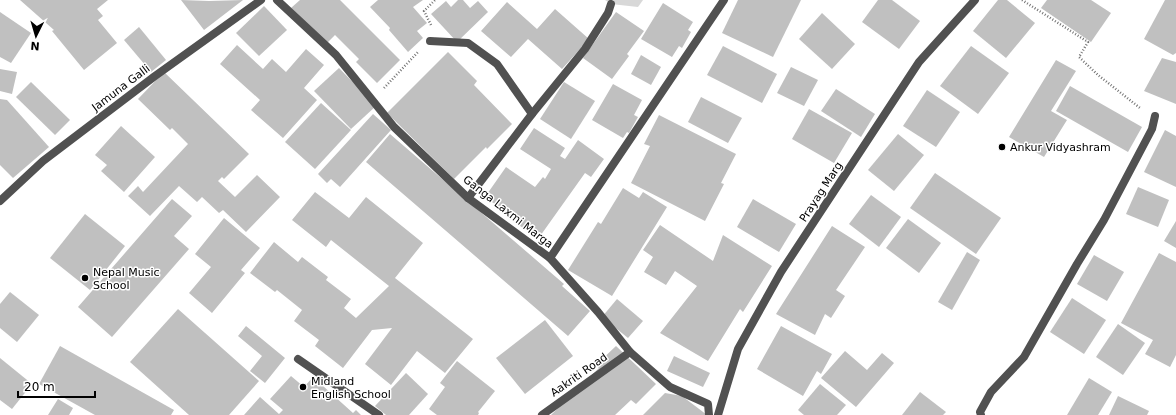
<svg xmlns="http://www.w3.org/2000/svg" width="1176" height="415" viewBox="0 0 1176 415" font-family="'DejaVu Sans',sans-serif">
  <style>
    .green { fill: #d8d8d8 }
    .building { fill: #c0c0c0 }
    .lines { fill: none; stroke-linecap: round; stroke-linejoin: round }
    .path { stroke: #737373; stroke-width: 2.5; stroke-dasharray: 1 2; stroke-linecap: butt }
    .minor { stroke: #515151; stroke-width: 8 }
    .poi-dot { fill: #000; stroke: #fff; stroke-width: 1.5 }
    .labels { text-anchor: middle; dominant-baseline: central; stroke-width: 3; stroke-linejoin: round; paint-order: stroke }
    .street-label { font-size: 11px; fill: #000; stroke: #fff }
    .poi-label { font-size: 11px; fill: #000; stroke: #fff; text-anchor: start }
  </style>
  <rect width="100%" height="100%" fill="#fff"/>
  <path class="green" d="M605 0H643L638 7 611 4Z"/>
  <g class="building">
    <path d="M20 0H108L97 9 103 16 98 20 117 43 84 70 52 31 54 30Z"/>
    <path d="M181 0 209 1 243 0 204 30Z"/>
    <path d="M300 0H340L400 60 377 83 356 62 359 59 335 35 326 44 291 8Z"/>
    <path d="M378 0H423L413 7 427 23 417 31 423 38 408 52 389 30 390 28 370 7Z"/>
    <path d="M458 0H463L470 8 478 1 488 12 457 42 431 14 446 1 451 7Z"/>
    <path d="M738 0H801L773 57 722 33Z"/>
    <path d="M878 0H892L920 21 899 49 862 22Z"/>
    <path d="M998 0H1007L1035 23 1006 58 973 31Z"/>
    <path d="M1047 0H1091L1111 13 1091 42 1041 8Z"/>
    <path d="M1165 0H1176V53L1173 55 1144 39Z"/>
    <path d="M507 2 537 29 555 9 589 39 562 69 528 39 511 57 481 31Z"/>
    <path d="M663 3 693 22 688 30 691 32 682 48 679 46 672 57 641 39Z"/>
    <path d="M264 6 287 30 259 56 236 33Z"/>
    <path d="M0 12 31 33 11 63 0 57Z"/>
    <path d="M616 12 644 31 627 54 629 56 612 79 583 58Z"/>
    <path d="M822 13 855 44 832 69 799 39Z"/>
    <path d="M139 27 166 60 151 72 124 40Z"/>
    <path d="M237 45 263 69 272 59 286 72 306 49 324 65 304 88 317 100 283 138 251 110 260 100 220 64Z"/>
    <path d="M723 46 777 74 762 103 707 75Z"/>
    <path d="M971 46 1009 73 978 114 940 86Z"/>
    <path d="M448 52 477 81 474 85 512 124 487 149 486 147 454 179 387 113Z"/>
    <path d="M641 55 661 67 651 85 631 74Z"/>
    <path d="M1162 58 1176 62V104L1144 91Z"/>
    <path d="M1056 60 1076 71 1051 111 1067 120 1044 157 1009 137Z"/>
    <path d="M791 67 818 80 804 106 777 93Z"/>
    <path d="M339 68 376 106 351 129 314 91Z"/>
    <path d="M0 69 17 72 12 94 0 91Z"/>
    <path d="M164 72 249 154 224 179 222 177 218 181 235 197 257 175 280 197 246 232 223 210 219 213 202 197 197 202 179 186 150 216 128 196 138 186 143 192 188 144 172 128 170 130 138 99Z"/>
    <path d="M31 82 70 120 55 135 16 97Z"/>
    <path d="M564 82 595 101 571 139 540 119Z"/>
    <path d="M613 84 642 100 634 115 638 117 629 133 627 132 623 138 592 120Z"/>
    <path d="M1070 86 1142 127 1128 152 1056 111Z"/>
    <path d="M836 89 875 114 861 137 821 111Z"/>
    <path d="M927 90 960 112 936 147 903 126Z"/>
    <path d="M701 97 742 118 728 143 688 122Z"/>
    <path d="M0 99 7 100 49 147 13 178 0 165Z"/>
    <path d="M321 103 351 130 315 169 285 142Z"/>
    <path d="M809 109 852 133 834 163 792 139Z"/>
    <path d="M373 114 391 130 340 187 331 179 327 183 318 174Z"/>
    <path d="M659 115 736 154 721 183 724 184 705 221 631 183 650 146 644 144Z"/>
    <path d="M121 126 155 157 124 192 101 171 107 165 95 155Z"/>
    <path d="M534 128 565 148 560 156 565 159 578 140 604 159 591 177 585 173 538 239 512 220 514 218 485 197 506 167 535 187 543 177 545 179 551 169 520 149Z"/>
    <path d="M1165 130 1176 136V187L1144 172Z"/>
    <path d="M390 134 564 284 562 286 590 311 568 336 366 162Z"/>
    <path d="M898 134 924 155 894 191 868 170Z"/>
    <path d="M935 173 1001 218 976 254 910 208Z"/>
    <path d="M1138 187 1169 200 1158 227 1126 214Z"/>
    <path d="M623 188 639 198 643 192 667 207 612 296 568 270 598 222 601 224Z"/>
    <path d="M315 192 349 218 366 197 423 243 395 278 473 339 445 373 417 351 391 385 365 364 392 328 372 330 343 368 315 346 319 340 294 321 302 310 277 290 275 292 250 273 274 242 298 262 302 257 328 277 326 280 351 299 344 308 356 318 389 286 331 240 326 247 292 220Z"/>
    <path d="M871 195 901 217 879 247 849 224Z"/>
    <path d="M172 199 192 216 174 236 189 249 112 337 78 307Z"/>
    <path d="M753 199 796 224 779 252 737 227Z"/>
    <path d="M85 214 125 246 90 290 50 258Z"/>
    <path d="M224 218 260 248 241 270 245 273 212 313 189 293 211 267 195 254Z"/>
    <path d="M908 219 941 243 919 273 886 248Z"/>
    <path d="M1176 221V248L1164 241Z"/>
    <path d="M660 225 713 261 723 235 772 266 743 312 740 309 708 361 660 333 697 286 675 271 666 285 644 272 653 257 643 250Z"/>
    <path d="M832 226 865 247 836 290 845 296 831 318 825 314 815 335 776 314Z"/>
    <path d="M967 252 980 260 952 310 938 302Z"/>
    <path d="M1159 253 1176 262V355L1170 367 1145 354 1153 340 1121 323Z"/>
    <path d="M1094 255 1124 272 1107 301 1077 284Z"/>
    <path d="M10 292 39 315 17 342 0 328V304Z"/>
    <path d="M1072 298 1106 320 1084 354 1050 332Z"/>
    <path d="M617 299 643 321 628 338 602 317Z"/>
    <path d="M178 309 259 381 229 415H189L130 362Z"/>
    <path d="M545 320 573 356 525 394 496 358Z"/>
    <path d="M1118 324 1145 343 1123 375 1096 357Z"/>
    <path d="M246 326 285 358 265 383 250 371 262 356 238 336Z"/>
    <path d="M781 326 832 354 821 374 817 371 803 396 757 369Z"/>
    <path d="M60 346 174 410 171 415H95L39 384Z"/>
    <path d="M616 346 656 384 636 404 631 400 615 415H551L599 368 596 365Z"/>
    <path d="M845 351 867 370 882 353 894 363 856 407 821 378Z"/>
    <path d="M674 356 710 373 703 387 667 371Z"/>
    <path d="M0 358 32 384 12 409 0 400Z"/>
    <path d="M457 361 495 391 478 412 479 413 478 415H437L429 409 445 387 440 383Z"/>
    <path d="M406 373 428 394 409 415H386L375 406Z"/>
    <path d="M291 376 304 387 313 377 353 413 356 410 361 415H244L260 397 279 414 283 410 270 399Z"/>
    <path d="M1089 378 1112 392 1098 415H1067Z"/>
    <path d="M820 384 846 405 837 415H804L798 410Z"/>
    <path d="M920 392 946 412 943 415H902Z"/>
    <path d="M665 393 682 396 707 415H643Z"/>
    <path d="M1118 396 1149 411 1147 415H1109Z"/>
    <path d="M58 399 73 408 69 415H48Z"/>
  </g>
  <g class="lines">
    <g class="path">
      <path d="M1022 0 1088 42 1079 57 1098 75 1140 108"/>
      <path d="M431 25 424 11 435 0"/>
      <path d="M384 88 418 52"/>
    </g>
    <g class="minor">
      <path d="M277 0 336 55 394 127 468 198 550 258 598 312 630 352 670 387 708 404 709 415"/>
      <path d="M430 41 468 43 497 64 532 114"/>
      <path d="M468 198 532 114 585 49 608 13 611 4"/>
      <path d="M0 201 43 161 155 76 261 0"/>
      <path d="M550 258 724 0"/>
      <path d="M298 359 379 415"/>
      <path d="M542 415 630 352"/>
      <path d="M718 415 738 349 781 272 919 62 975 0"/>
      <path d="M981 415 980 412 991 392 1024 357 1077 264 1104 220 1152 129 1155 116"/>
    </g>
  </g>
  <g class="poi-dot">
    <circle cx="1002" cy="147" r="4"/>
    <circle cx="85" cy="278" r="4"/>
    <circle cx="303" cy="387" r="4"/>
  </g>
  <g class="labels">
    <g class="street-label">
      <text transform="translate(121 88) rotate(-37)">Jamuna Galli</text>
      <text transform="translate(821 192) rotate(-57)">Prayag Marg</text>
      <text transform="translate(508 212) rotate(38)">Ganga Laxmi Marga</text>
      <text transform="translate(579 375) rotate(-35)">Aakriti Road</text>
    </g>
    <g class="poi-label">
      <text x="1010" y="147">Ankur Vidyashram</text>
      <text x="93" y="272">Nepal Music<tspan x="93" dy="13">School</tspan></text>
      <text x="311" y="381">Midland<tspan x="311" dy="13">English School</tspan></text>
    </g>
  </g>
  <g transform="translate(36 36) rotate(185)" stroke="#ffffff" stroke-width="3" paint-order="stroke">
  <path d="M0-3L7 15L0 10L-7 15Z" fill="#000000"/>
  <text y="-6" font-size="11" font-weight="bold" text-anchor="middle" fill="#000000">N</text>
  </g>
  <path d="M18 391v6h77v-6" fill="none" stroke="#000000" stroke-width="2"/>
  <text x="24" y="391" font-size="12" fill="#000000" stroke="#ffffff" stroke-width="3" paint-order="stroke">20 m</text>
</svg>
